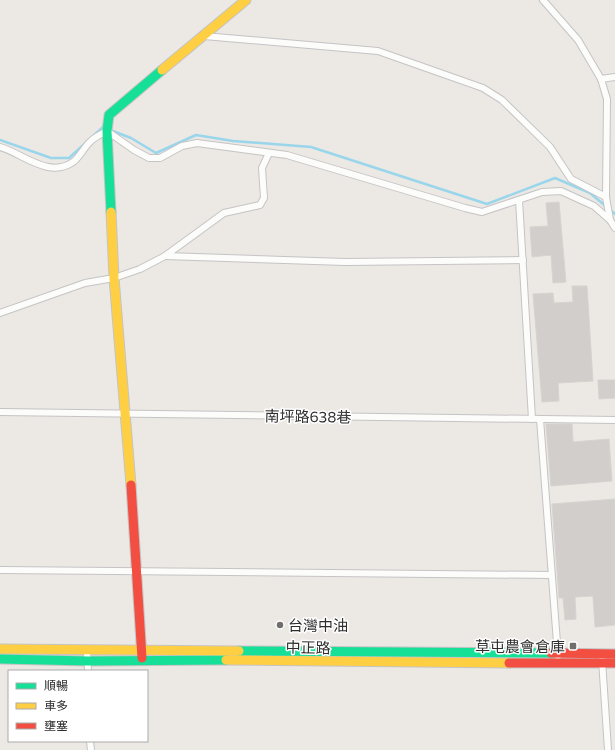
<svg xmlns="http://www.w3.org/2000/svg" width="615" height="750" viewBox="0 0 615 750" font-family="Commissioner,'Noto Sans TC',sans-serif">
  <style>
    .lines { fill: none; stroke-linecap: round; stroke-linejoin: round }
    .stream { stroke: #99d6ec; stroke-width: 2.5 }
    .building { fill: #d1cecb; stroke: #d7d4d0 }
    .street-casing { stroke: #c5c4c5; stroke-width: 8 }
    .fast-casing { stroke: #c5c4c5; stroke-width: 11 }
    .slow-casing { stroke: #c5c4c5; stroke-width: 11 }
    .jam-casing { stroke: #c5c4c5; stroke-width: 11 }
    .street { stroke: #fcfcfb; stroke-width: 6 }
    .fast { stroke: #16e098; stroke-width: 9 }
    .slow { stroke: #ffcf43; stroke-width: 9 }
    .jam { stroke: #f24e42; stroke-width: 9 }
    .poi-dot { fill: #706f6e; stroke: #fff; stroke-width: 1.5 }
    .labels { text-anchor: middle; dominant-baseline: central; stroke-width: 3; stroke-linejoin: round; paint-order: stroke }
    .street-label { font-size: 15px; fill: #2e2e2e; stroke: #fff }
    .poi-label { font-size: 15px; fill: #2e2e2e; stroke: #fff; text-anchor: start }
  </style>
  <rect width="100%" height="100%" fill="#ece8e4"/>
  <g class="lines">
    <g class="stream">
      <path d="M110 130 131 138 156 153 196 135 233 141 311 147 487 204 555 178 590 193 615 214"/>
      <path d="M0 140 51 158H69L103 127 106 128"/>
    </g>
  </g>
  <g class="building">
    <path d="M559 202 566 282 553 283 551 255 532 257 530 227 548 226 546 203Z"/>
    <path d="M572 286H587L593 381 558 383 559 401 542 402 533 294 553 293 554 303 573 302Z"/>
    <path d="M598 380H615V398L599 399Z"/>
    <path d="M546 424H572L573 442 609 439 612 481 551 486Z"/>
    <path d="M615 499V625L595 627 593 596 575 597 576 619 565 620 563 598H559L552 504Z"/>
  </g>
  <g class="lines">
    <g class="street-casing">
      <g id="street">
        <path d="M543 0 578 40 601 79 607 99 606 197 610 220"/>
        <path d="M204 36 378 51 483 88 502 100 550 147 571 179 606 197"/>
        <path d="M601 79 615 77"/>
        <path d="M0 147C22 153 49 179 73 162 80 157 84 147 91 141 95 137 101 134 107 131L134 150 149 158H160L182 146 197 143 287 155 465 208 482 212 542 192 561 191 594 206 610 220 615 228"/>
        <path d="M519 200 532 419"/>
        <path d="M165 256 345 262 523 260"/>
        <path d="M0 313 85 283 114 278 140 269 165 256 224 213 260 205 264 198 262 168 269 153"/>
        <path d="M0 412 615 420"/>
        <path d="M540 419 558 656"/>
        <path d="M0 570 551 575"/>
        <path d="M87 651 88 671"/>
        <path d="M602 660 608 750"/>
        <path d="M90 741 91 750"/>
      </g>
    </g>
    <g class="fast-casing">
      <g id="fast">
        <path d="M111 212 107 131 109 115 162 70"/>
        <path d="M239 651 551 653"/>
        <path d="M0 659 88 661 226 660"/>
      </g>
    </g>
    <g class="slow-casing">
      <g id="slow">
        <path d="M162 70 246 0"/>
        <path d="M111 212 114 278 131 485"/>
        <path d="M0 649 239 651"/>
        <path d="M226 660 509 663"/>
      </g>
    </g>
    <g class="jam-casing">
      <g id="jam">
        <path d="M131 485 142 658"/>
        <path d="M551 653 615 654"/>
        <path d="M509 663H615"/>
      </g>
    </g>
    <use href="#street" class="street"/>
    <use href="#fast" class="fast"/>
    <use href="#slow" class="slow"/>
    <use href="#jam" class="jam"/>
  </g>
  <g class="poi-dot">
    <circle cx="280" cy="625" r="4"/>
    <rect x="569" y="642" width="8" height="8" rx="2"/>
  </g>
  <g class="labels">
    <g class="street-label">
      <text transform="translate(308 416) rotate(1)">南坪路638巷</text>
      <text transform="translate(308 647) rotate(1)">中正路</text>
    </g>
    <g class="poi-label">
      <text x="288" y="625">台灣中油</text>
      <text x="565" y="646" text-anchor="end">草屯農會倉庫</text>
    </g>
  </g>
  <rect x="8" y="670" width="140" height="72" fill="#ffffff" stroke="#ababab"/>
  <rect x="16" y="683" width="20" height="6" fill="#16e098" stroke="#ababab"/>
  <text x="44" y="690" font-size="12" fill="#2e2e2e">順暢</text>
  <rect x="16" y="703" width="20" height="6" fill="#ffcf43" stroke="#ababab"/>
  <text x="44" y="710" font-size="12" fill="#2e2e2e">車多</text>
  <rect x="16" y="723" width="20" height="6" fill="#f24e42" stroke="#ababab"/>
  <text x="44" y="730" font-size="12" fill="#2e2e2e">壅塞</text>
</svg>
